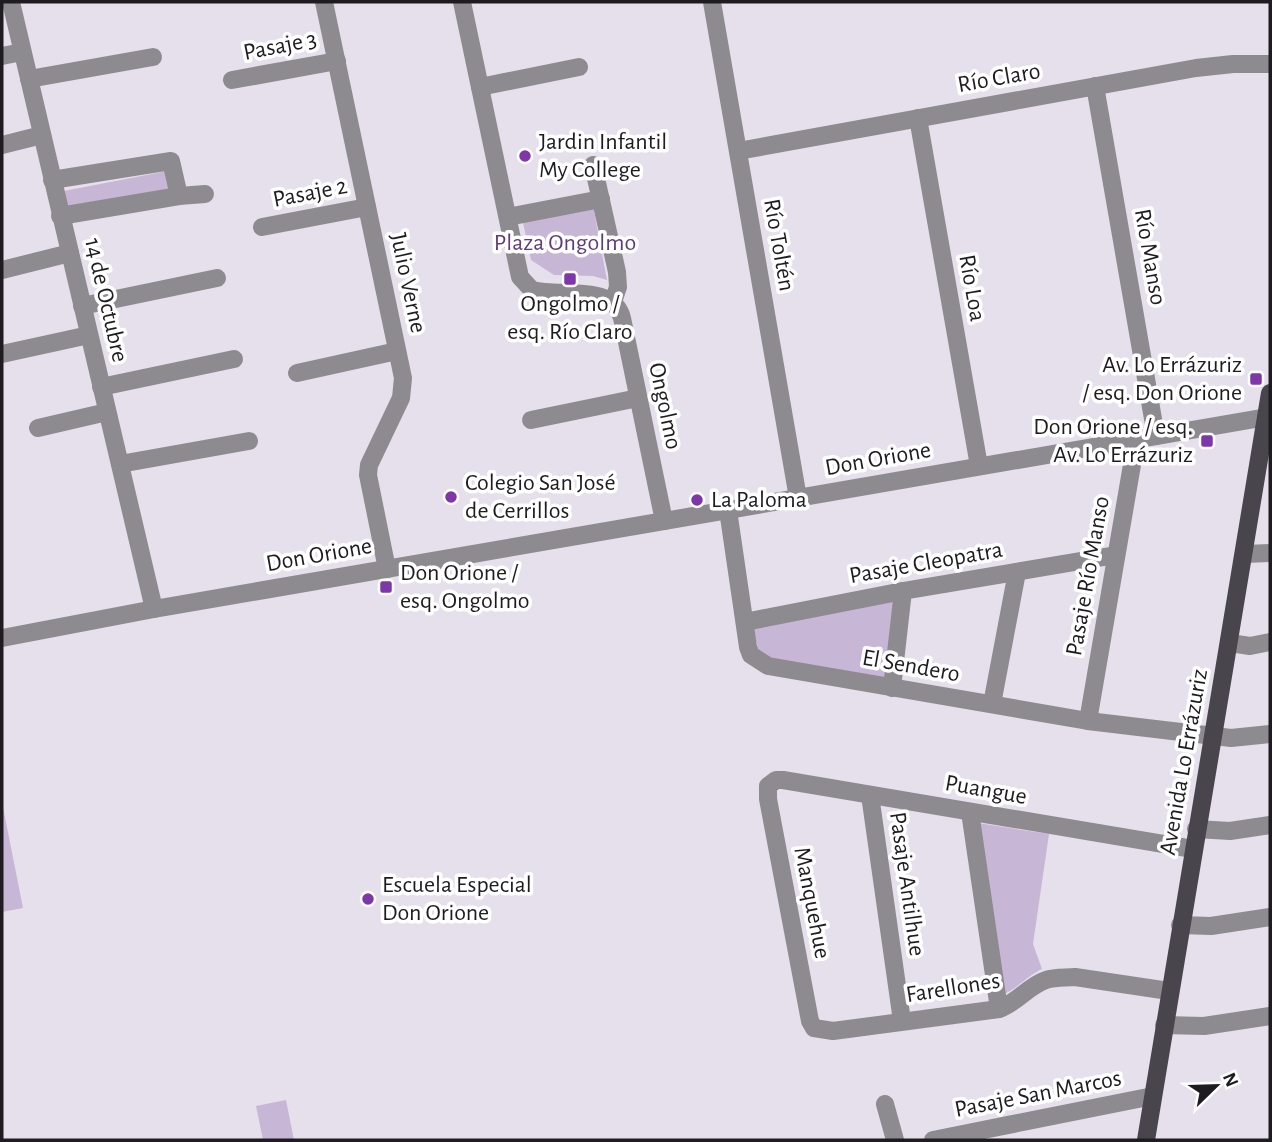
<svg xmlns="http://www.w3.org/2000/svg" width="1272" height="1142" viewBox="0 0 1272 1142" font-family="'Alegreya Sans',sans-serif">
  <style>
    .green { fill: #c8b6d6 }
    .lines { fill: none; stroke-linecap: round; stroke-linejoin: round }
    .minor { stroke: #8e8b90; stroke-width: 18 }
    .major { stroke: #49454d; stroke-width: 18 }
    .poi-dot { fill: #7e36a9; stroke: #fff; stroke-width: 2.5 }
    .labels { text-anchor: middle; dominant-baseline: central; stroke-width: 7; stroke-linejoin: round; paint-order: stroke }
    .street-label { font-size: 24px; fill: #1e1c20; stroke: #fff }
    .poi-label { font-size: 24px; fill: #1e1c20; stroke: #fff; text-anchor: start }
    .park-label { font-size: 24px; fill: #613c7b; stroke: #fff }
  </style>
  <rect width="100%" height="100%" fill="#e6e0ec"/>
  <g class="green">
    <path d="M167 171 173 198 70 218 64 191Z"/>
    <path d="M593 206 607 280 593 276 554 275 531 260 522 218Z"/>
    <path d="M894 601 887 679 774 660 759 650 751 626Z"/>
    <path d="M2 802 23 908 2 912Z"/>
    <path d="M978 823 1049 834 1033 944 1042 969C1027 976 1017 989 1002 995Z"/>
    <path d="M286 1100 294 1140H263L256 1106Z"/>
  </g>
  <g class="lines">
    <g class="minor">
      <path d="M11 2 154 609"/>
      <path d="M324 2 403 378 401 398 369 465 368 475 387 569"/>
      <path d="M462 2 520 277 532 290C560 298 613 283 622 318L664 521"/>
      <path d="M712 2 798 498"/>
      <path d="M2 56 22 52"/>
      <path d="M29 79 153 57"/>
      <path d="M232 80 337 61"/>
      <path d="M1095 86 1156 436"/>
      <path d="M480 87 579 67"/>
      <path d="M918 118 979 466"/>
      <path d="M2 145 42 135"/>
      <path d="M738 151 1196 68 1233 64H1270"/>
      <path d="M593 165 617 272 618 287 613 302"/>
      <path d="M52 180 171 161 179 196"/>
      <path d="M60 216 179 196 205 194"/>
      <path d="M508 217 601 199"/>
      <path d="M262 227 367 207"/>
      <path d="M2 270 70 253"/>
      <path d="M82 306 217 278"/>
      <path d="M2 354 89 335"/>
      <path d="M297 373 397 351"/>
      <path d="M101 387 234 359"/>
      <path d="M531 420 638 398"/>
      <path d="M38 428 107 412"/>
      <path d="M120 464 249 441"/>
      <path d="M728 510 748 647 751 655 768 666 1088 721 1231 738 1270 734"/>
      <path d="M1245 554 1270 553"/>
      <path d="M745 622 903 591 1116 555"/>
      <path d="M2 638 154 609 1267 417"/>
      <path d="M1230 643 1250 646 1270 642"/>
      <path d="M892 688 903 591"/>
      <path d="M992 704 1017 572"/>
      <path d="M1088 721 1133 459 1132 440"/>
      <path d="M870 795 902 1021"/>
      <path d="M970 812 999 1009"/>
      <path d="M1196 829 1230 831 1270 825"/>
      <path d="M1180 925 1211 926 1270 917"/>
      <path d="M1169 991 1075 977C1066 978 1055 977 1046 980 1028 986 1017 1003 999 1009L833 1031 814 1028 810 1021 768 799V786L776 780H783L1193 849"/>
      <path d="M1164 1025 1204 1026 1270 1016"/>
      <path d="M885 1104 895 1140"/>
      <path d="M933 1140 1153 1096"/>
    </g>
    <path class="major" d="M1146 1140 1270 393"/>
  </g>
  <g class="poi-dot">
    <circle cx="525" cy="156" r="7"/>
    <rect x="563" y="272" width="14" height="14" rx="3.5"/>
    <rect x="1249" y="372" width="14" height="14" rx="3.5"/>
    <rect x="1200" y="434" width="14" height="14" rx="3.5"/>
    <circle cx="451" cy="497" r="7"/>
    <circle cx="697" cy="500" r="7"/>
    <rect x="379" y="580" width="14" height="14" rx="3.5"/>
    <circle cx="368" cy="899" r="7"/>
  </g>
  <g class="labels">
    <g class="street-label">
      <text transform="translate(280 46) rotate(-11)">Pasaje 3</text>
      <text transform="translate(999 78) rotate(-10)">Río Claro</text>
      <text transform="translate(310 193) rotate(-11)">Pasaje 2</text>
      <text transform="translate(779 245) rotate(80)">Río Toltén</text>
      <text transform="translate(1150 257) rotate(80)">Río Manso</text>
      <text transform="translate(408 283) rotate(78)">Julio Verne</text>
      <text transform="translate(972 288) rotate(80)">Río Loa</text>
      <text transform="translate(106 300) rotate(77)">14 de Octubre</text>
      <text transform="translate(665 406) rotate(78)">Ongolmo</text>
      <text transform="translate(878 459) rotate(-10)">Don Orione</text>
      <text transform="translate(319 555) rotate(-10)">Don Orione</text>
      <text transform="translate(926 563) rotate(-10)">Pasaje Cleopatra</text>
      <text transform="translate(1088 576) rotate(-80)">Pasaje Río Manso</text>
      <text transform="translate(911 666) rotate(10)">El Sendero</text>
      <text transform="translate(1184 762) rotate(-80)">Avenida Lo Errázuriz</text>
      <text transform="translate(986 790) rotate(10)">Puangue</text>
      <text transform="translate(907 884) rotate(82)">Pasaje Antilhue</text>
      <text transform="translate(812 903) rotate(79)">Manquehue</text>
      <text transform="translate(953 988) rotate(-9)">Farellones</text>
      <text transform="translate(1038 1094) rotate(-11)">Pasaje San Marcos</text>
    </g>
    <g class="poi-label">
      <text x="539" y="142">Jardin Infantil<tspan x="539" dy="28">My College</tspan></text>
      <text x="570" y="304" text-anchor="middle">Ongolmo /<tspan x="570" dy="28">esq. Río Claro</tspan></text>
      <text x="1242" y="365" text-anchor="end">Av. Lo Errázuriz<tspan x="1242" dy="28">/ esq. Don Orione</tspan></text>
      <text x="1193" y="427" text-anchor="end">Don Orione / esq.<tspan x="1193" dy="28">Av. Lo Errázuriz</tspan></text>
      <text x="465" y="483">Colegio San José<tspan x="465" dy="28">de Cerrillos</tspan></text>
      <text x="711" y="500">La Paloma</text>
      <text x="400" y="573">Don Orione /<tspan x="400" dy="28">esq. Ongolmo</tspan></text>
      <text x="382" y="885">Escuela Especial<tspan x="382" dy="28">Don Orione</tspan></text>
    </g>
    <g class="park-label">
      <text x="565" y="243">Plaza Ongolmo</text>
    </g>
  </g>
  <rect width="1272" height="1142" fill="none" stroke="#1e1c20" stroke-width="7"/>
  <g transform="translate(1216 1086) rotate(67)" stroke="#ffffff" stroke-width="5" paint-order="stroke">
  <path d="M0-5L12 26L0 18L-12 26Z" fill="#1e1c20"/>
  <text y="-10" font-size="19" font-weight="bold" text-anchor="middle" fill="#1e1c20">N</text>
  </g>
</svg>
